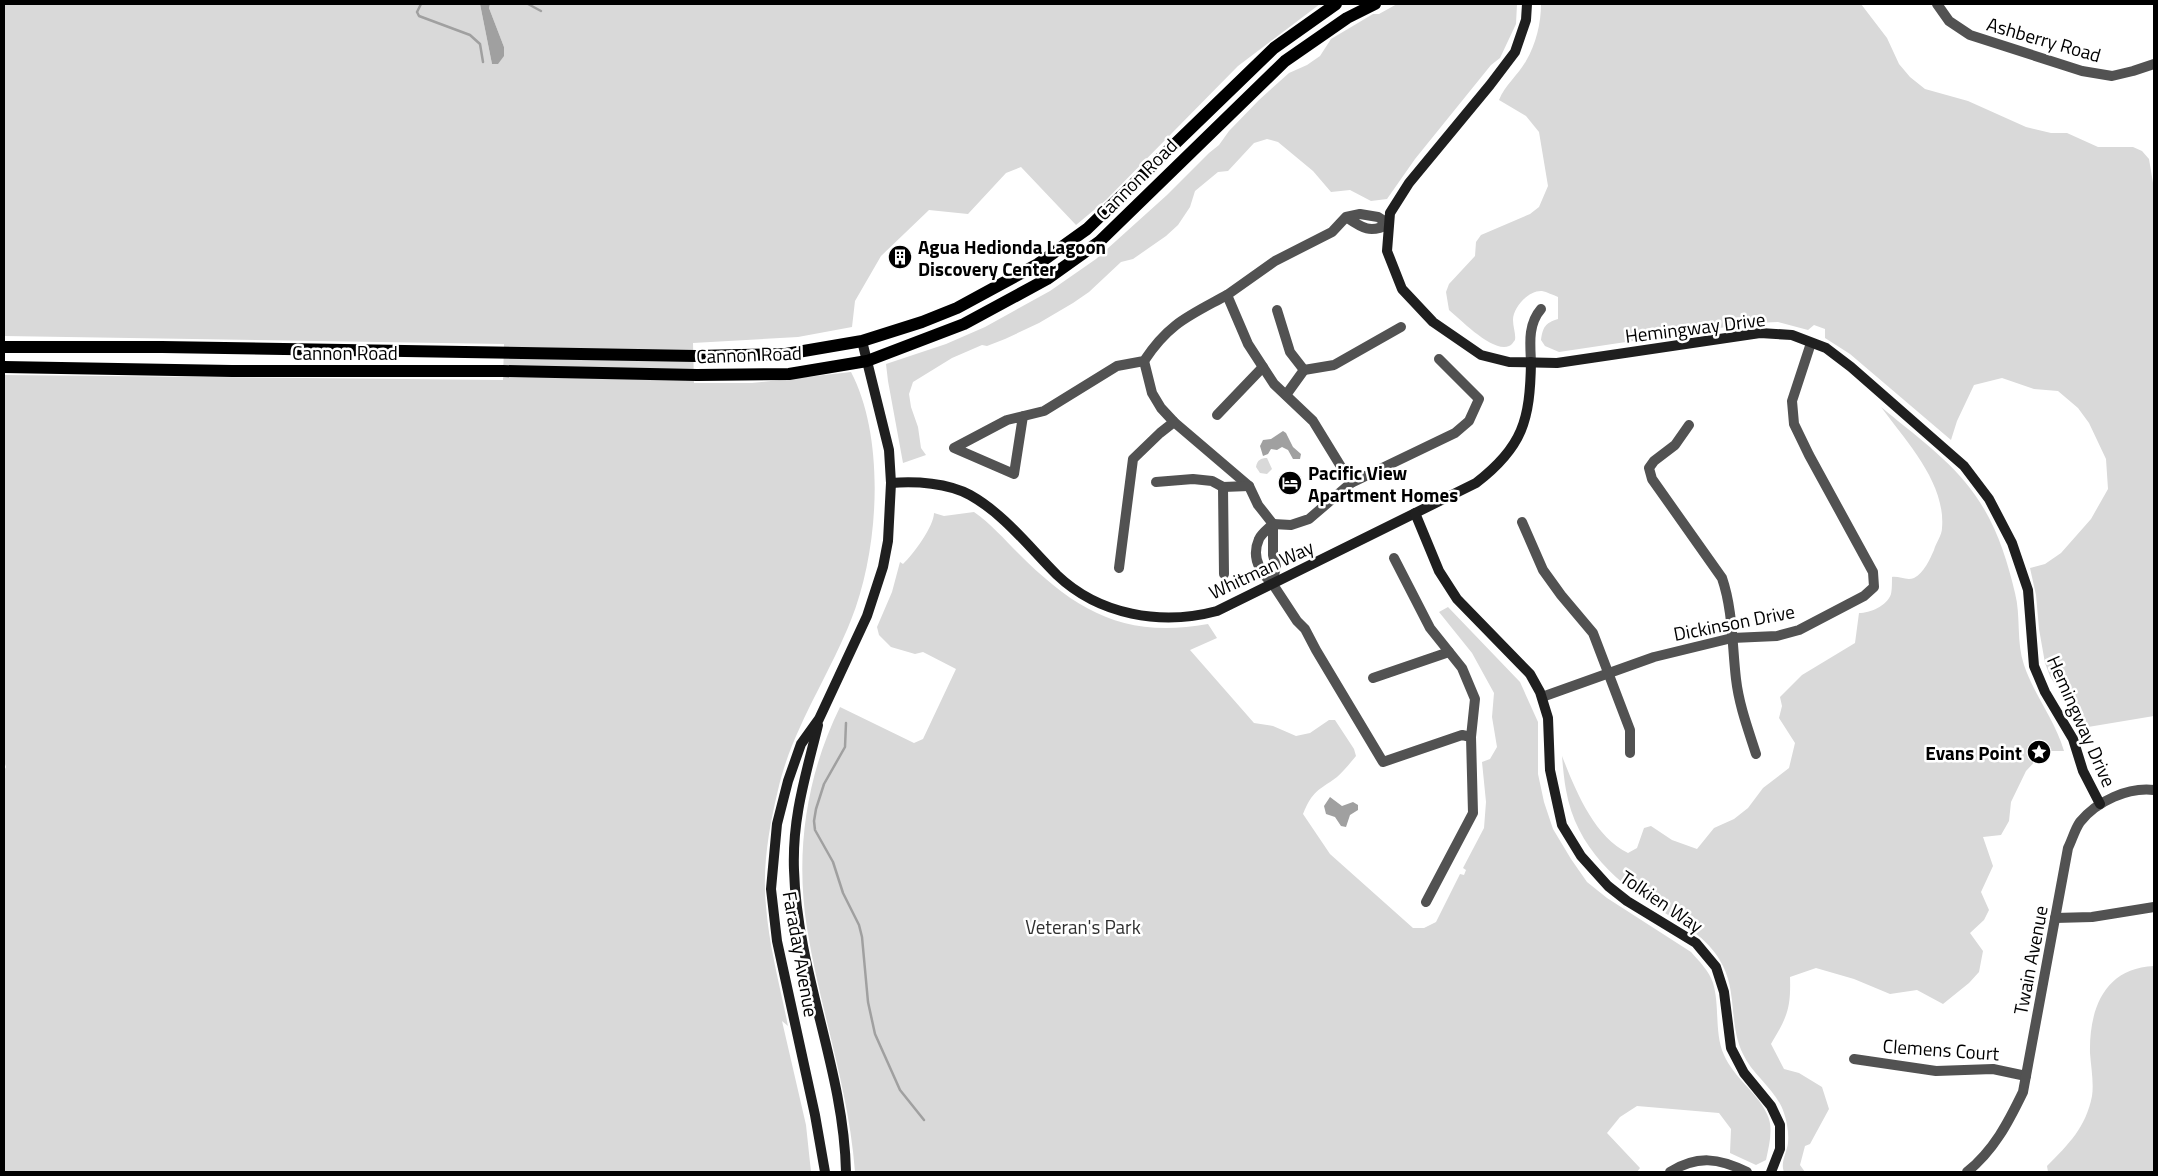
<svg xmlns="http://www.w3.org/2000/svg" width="2158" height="1176" viewBox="0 0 2158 1176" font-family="'Titillium Web',sans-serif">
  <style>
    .green { fill: #d9d9d9 }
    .water { fill: #a0a0a0 }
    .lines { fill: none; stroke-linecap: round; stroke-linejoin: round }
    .stream { stroke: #a0a0a0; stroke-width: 2.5 }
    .street { stroke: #525252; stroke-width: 10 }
    .secondary { stroke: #1f1f1f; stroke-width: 10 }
    .primary { stroke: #000; stroke-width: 12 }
    .labels { text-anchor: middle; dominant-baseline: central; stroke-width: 5; stroke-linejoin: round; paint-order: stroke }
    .street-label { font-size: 19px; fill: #000; stroke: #fff }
    .poi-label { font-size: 19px; font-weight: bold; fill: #000; stroke: #fff; text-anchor: start }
    .park-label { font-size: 19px; fill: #303030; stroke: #fff }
  </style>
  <rect width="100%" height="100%" fill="#fff"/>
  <g class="green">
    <path d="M4 4H480L492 64 504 47 489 8 490 4H1320L1238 66 1106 200 1076 225 1021 167 1006 173 968 214 929 210 881 256 855 301 852 327 798 337 693 343 694 383H752L851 372C886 439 879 551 851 620 829 676 791 731 778 790 769 827 762 868 766 906 769 946 780 986 788 1026L782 1021 806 1125 811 1172H4V771L6 767 4 761V375L503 380 504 344 4 336Z"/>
    <path d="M1397 4H1517L1516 24 1500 58 1491 65 1415 159 1387 199 1371 201 1350 190 1331 192 1313 171 1278 142 1267 139 1254 143 1228 171 1218 172 1195 191 1190 207 1178 225 1166 236 1133 259 1121 262 1089 292 1073 303 1039 323 1005 339 987 346 982 345 952 358 913 382 909 394 911 407 918 427 921 448 926 455 903 463 888 381 886 364 946 344 985 327 1050 291 1096 259 1167 195 1209 153 1219 145 1229 131 1259 100 1289 73 1307 65 1320 56 1331 39 1373 14H1379Z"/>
    <path d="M1541 4H1861L1887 38 1899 64 1910 77 1925 89 1968 101 2026 127 2051 133H2067L2098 147H2133L2142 151 2149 159 2154 189V716L2082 728 2050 676 2045 663 2039 629 2036 595 2030 568 2045 564 2061 553 2091 519 2108 489 2106 459 2089 423 2078 408 2058 391 2034 389 2002 378 1974 385 1957 421 1951 440 1850 354 1825 338V329L1814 325 1808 330 1778 322 1753 323 1559 352 1545 346 1541 340C1543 327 1545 323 1558 319V297C1553 295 1547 292 1542 291 1529 290 1513 307 1513 320 1513 327 1516 334 1515 340 1513 342 1512 345 1509 346 1493 353 1461 320 1449 310L1446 292 1449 284 1475 256 1476 242 1481 235 1530 214 1539 207 1548 186 1539 132 1526 116 1499 100C1505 85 1518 75 1526 61 1536 44 1541 23 1541 4Z"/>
    <path d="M1881 407C1913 434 1951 460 1975 495 1996 524 2007 559 2015 593 2021 616 2016 642 2024 665 2034 695 2055 720 2064 751H2045L2026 771 2011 802 2009 821 2001 835 1983 837 1993 866 1981 892 1989 910 1984 920 1970 933 1983 951 1979 972 1969 983 1943 1004 1917 990 1890 994 1854 979 1816 968 1790 977C1791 1009 1787 1017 1771 1044L1784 1069 1799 1073 1822 1087 1829 1109 1810 1144 1805 1146 1800 1165 1805 1172H1784C1780 1163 1787 1152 1788 1143 1789 1133 1787 1122 1784 1113 1776 1089 1753 1076 1743 1054 1729 1026 1737 994 1723 966 1711 941 1688 927 1665 913 1618 884 1576 848 1566 790 1564 779 1563 768 1562 756 1575 789 1594 837 1628 853L1637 848 1644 828 1651 826 1672 840 1697 849 1714 828 1734 819 1748 808 1763 788 1789 768 1795 743 1779 718 1782 706 1780 697 1802 675 1855 643 1859 613C1870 613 1887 606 1891 594 1892 590 1892 582 1892 577 1899 576 1907 581 1914 578 1924 573 1930 559 1934 550 1936 543 1942 535 1942 528 1946 483 1906 441 1881 407Z"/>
    <path d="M1267 458 1272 469 1267 474 1260 473 1256 467C1257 460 1261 458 1267 458Z"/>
    <path d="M974 512C991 524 1003 538 1018 553 1076 611 1124 639 1208 624L1217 638 1190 650 1254 723 1273 726 1296 736 1310 733 1329 720H1335L1354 749 1356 756C1350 763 1344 771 1337 777 1318 791 1313 790 1303 814L1330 854 1413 928H1424L1436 922 1460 874 1464 875 1466 870 1463 868 1484 828 1486 802 1482 762 1490 759 1497 747 1492 717 1494 693 1472 653 1439 612 1448 607 1520 682 1538 722V774L1544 802 1553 829 1571 859 1587 882 1607 898 1691 952C1699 961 1709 971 1713 983 1720 1006 1714 1033 1724 1055 1734 1078 1757 1092 1767 1114 1774 1128 1769 1145 1766 1160L1756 1165 1730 1153 1731 1129 1719 1113 1637 1106 1620 1117 1607 1133 1640 1168 1637 1172H855C849 1089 820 1010 807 928 795 853 806 776 840 707L914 743 923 739 956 669 923 652 915 654 891 647 879 635 877 627 892 592 900 562 903 564C913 555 934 526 934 513L944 516Z"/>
    <path d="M2154 966V1172H2048L2047 1166C2069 1144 2086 1127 2092 1096 2094 1083 2091 1067 2090 1053 2089 1010 2104 968 2154 966Z"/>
  </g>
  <g class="water">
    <path d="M480 4H490L489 8 504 47V56L498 64H492Z"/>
    <path d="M1283 431 1286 433 1293 447 1301 454 1300 459H1293L1288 450 1282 447 1277 450 1271 449 1268 454 1263 456 1260 446 1263 440 1271 439Z"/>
    <path d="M1330 797 1342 806 1353 802 1358 805V810L1350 815 1346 827 1341 826 1335 817 1326 814 1324 806Z"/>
  </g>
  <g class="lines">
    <g class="stream">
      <path d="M421 4 417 12 419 16 470 35 480 44 483 62"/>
      <path d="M528 4 541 11"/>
      <path d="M846 723 845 747 824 784 816 809 814 821 815 830 833 862 843 893 859 925 862 937 868 1002 875 1034 900 1090 924 1120"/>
    </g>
    <g class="street">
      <path d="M1937 4 1949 21 1970 35 2082 71 2112 76 2133 71 2154 64"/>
      <path d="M1346 217C1362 228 1370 234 1389 224L1378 217 1360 214 1346 217 1332 232 1275 261 1227 295 1248 344 1274 384 1313 421 1351 483"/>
      <path d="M1277 310 1290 352 1304 370 1286 395"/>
      <path d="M1144 361 1152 393 1161 408 1174 422 1249 486 1258 505 1273 524V555L1276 567 1272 583C1260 572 1251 557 1259 539 1261 534 1269 528 1273 524"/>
      <path d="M1531 362C1530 343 1528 324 1541 309"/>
      <path d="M1304 370 1334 365 1401 327"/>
      <path d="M1217 415 1263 367"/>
      <path d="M1023 416 1014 474 954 448 1007 420 1044 411 1117 366 1144 361C1169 323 1189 316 1227 295"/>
      <path d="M1689 425 1675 445 1654 461 1649 468 1652 479 1722 578C1733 610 1732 645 1736 679 1739 705 1748 729 1756 754"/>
      <path d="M1156 482 1193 479 1212 481 1223 487 1249 486"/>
      <path d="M1223 487 1224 574"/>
      <path d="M1522 522 1543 570 1561 595 1593 633 1630 730V753"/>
      <path d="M1273 524 1291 525 1309 519 1351 483 1455 433 1469 421 1479 399 1439 359"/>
      <path d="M1394 558 1430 628 1462 668 1475 699 1471 737"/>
      <path d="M1119 568 1133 459 1160 433 1174 422"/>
      <path d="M1272 583 1297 621 1305 629 1316 650 1383 762 1462 735 1471 737 1473 813 1426 902"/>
      <path d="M1373 678 1449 652"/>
      <path d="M1542 697 1654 657 1732 638 1777 636 1799 630 1864 596 1874 587 1873 572 1809 455 1794 424 1792 401 1811 343"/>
      <path d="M2055 918 2092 917 2154 907"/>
      <path d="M1854 1059 1936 1071 1993 1069 2026 1076"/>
      <path d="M1670 1172C1697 1155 1719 1158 1747 1172"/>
      <path d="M1967 1172C1994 1150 2008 1123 2023 1092L2068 848C2072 840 2075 829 2080 822 2097 801 2128 787 2154 790"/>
    </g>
    <g class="secondary">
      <path d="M1527 4 1526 20 1515 52 1490 85 1409 183 1390 213 1387 251 1402 289 1433 322 1481 355 1509 362 1557 363 1760 333 1792 335 1826 348 1851 367 1964 466 1989 499 2012 543 2028 590 2034 666 2045 692 2073 739 2083 771 2100 804"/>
      <path d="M891 483C916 481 948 483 970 495 1004 514 1029 547 1057 575 1099 615 1161 626 1217 611L1476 483C1523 447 1530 420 1531 362"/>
      <path d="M1415 513 1439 571 1457 599 1530 674 1540 692 1548 718 1550 770 1562 825 1581 856 1608 886 1627 901 1696 943 1716 967 1724 992 1731 1048 1744 1073 1771 1106 1780 1125V1149L1771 1172"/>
      <path d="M818 725C806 775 792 817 794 870 797 973 844 1070 846 1172"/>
      <path d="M825 1172 815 1115 777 941 771 889 777 824 788 781 801 744 819 719 867 616 883 567 888 541 891 483 889 450 862 341"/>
    </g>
    <g class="primary">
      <path d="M4 347H162L696 356 786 354 862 341 922 322 957 308 1038 264 1087 229 1274 48 1336 4"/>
      <path d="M4 367 232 371H503L697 375 789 374 867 361 964 324 1047 279 1099 242 1285 61 1347 18 1375 4"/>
    </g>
  </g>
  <defs>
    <g id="building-disc" transform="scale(1.25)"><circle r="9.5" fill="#000" stroke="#fff"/><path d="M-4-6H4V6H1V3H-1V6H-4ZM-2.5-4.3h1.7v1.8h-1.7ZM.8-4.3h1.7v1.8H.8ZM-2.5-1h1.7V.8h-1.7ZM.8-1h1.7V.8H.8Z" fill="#fff"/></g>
    <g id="hotel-disc" transform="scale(1.25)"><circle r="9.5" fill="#000" stroke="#fff"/><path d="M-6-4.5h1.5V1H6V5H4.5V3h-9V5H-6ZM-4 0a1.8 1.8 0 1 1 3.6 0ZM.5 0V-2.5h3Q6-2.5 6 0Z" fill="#fff"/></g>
    <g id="sight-disc" transform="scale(1.25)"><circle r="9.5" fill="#000" stroke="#fff"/><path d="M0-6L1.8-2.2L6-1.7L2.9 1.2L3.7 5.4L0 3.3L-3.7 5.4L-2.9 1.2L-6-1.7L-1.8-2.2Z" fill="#fff"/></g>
  </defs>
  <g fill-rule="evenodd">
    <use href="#building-disc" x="900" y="257"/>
    <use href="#hotel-disc" x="1290" y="483"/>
    <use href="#sight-disc" x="2039" y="752"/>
  </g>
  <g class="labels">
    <g class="street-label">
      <text transform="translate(2044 39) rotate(16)">Ashberry Road</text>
      <text transform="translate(1136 179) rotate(-45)">Cannon Road</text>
      <text transform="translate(1695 327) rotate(-7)">Hemingway Drive</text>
      <text x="345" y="352">Cannon Road</text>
      <text transform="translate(749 354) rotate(-2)">Cannon Road</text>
      <text transform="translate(1261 569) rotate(-25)">Whitman Way</text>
      <text transform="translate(1734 622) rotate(-11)">Dickinson Drive</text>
      <text transform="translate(2082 721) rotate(66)">Hemingway Drive</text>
      <text transform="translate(1662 901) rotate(34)">Tolkien Way</text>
      <text transform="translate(801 954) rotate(80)">Faraday Avenue</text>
      <text transform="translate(2030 960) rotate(-79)">Twain Avenue</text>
      <text transform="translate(1941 1049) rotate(4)">Clemens Court</text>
    </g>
    <g class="poi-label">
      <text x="918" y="246">Agua Hedionda Lagoon<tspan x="918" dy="22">Discovery Center</tspan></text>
      <text x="1308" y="472">Pacific View<tspan x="1308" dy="22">Apartment Homes</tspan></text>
      <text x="2022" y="752" text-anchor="end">Evans Point</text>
    </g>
    <g class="park-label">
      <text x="1083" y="926">Veteran's Park</text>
    </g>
  </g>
  <rect width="2158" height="1176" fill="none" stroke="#000000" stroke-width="10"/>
</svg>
